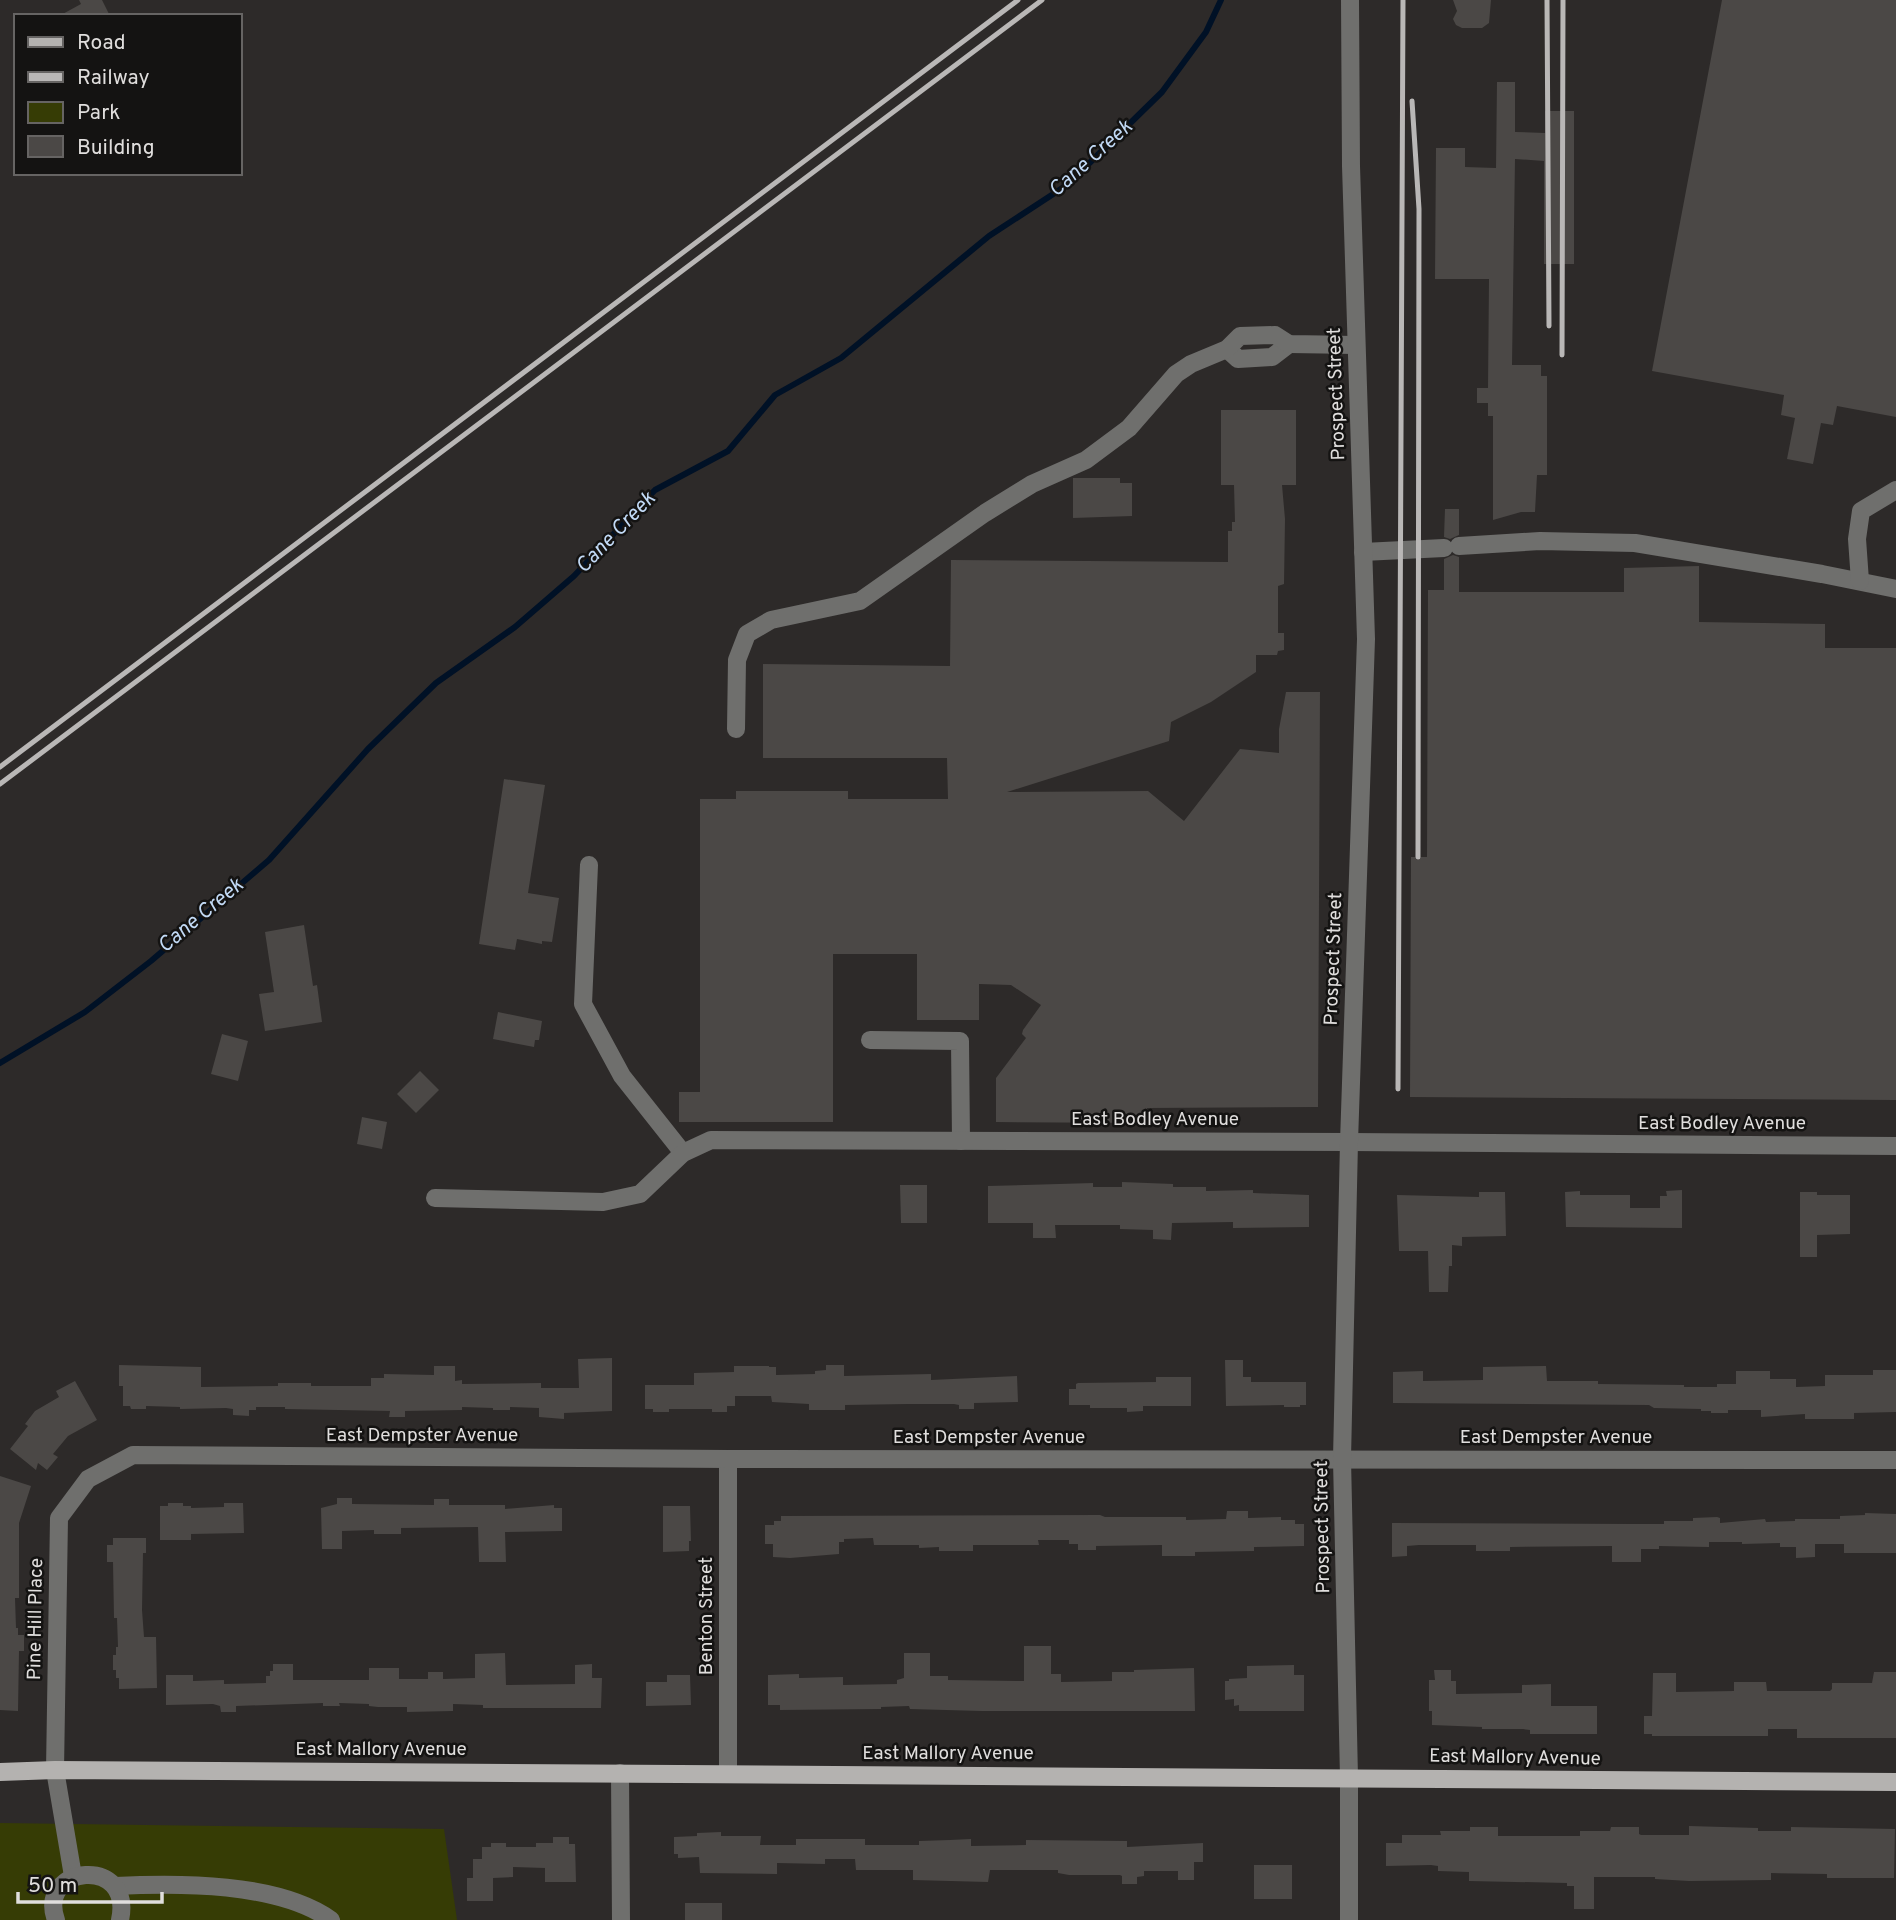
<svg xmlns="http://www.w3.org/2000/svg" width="1896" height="1920" viewBox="0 0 1896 1920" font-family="Overpass,sans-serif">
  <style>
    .green { fill: #363c05 }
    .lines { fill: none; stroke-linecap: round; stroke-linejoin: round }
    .stream { stroke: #001126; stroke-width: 6 }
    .building { fill: #4b4846 }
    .minor { stroke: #6f6f6d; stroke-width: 18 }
    .major { stroke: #b4b2b0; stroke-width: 18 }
    .rail { stroke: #b9b7b6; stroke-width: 5 }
    .labels { text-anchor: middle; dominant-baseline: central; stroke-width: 5; stroke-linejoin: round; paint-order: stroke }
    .street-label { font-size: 19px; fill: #e0dedd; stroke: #141312 }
    .water-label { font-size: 21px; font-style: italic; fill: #c2daf6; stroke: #141312 }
  </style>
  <rect width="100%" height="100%" fill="#2d2a29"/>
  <path class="green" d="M0 1823 444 1829 457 1920H0Z"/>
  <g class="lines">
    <path class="stream" d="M0 1063 85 1012 151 961 269 860 368 749 436 683 515 627 574 576 655 490 728 451 775 395 841 358 989 236 1067 185 1162 92 1206 32 1221 0"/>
  </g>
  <g class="building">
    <path d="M79 0H102L110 16H59L81 4Z"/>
    <path d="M1453 0H1491L1489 23 1482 28H1462L1456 25 1453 19 1457 11Z"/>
    <path d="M1722 0H1896V417L1837 406 1833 425 1821 423 1813 464 1787 459 1795 418 1781 415 1784 395 1652 371Z"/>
    <path d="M1497 82H1515V132L1545 133V111H1574V264H1544V161L1515 159 1512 365H1541V376H1547V475H1537L1535 512H1521L1493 520V416H1488V403H1477V388H1488L1489 279H1435L1436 148H1465V167L1496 168Z"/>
    <path d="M1221 410H1296V485H1282L1285 519 1284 584 1278 586V633H1284V650L1278 651 1277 655H1256V672L1211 702 1171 722 1169 741 1007 792 1148 791 1184 821 1240 749 1279 753V729L1286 692H1320L1318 1107 1147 1108V1123L996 1122V1078L1026 1038 1022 1034 1023 1030 1041 1005 1011 985 979 984V1020H917V954H833V1122H679V1092H700V799H736V791H848V799H948L947 758H763V664L950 666 951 560 1228 562V531H1232V522H1235L1234 485H1221Z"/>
    <path d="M1073 478H1120V483H1132V516L1073 518Z"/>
    <path d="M1445 509H1459V535L1450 539 1444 537Z"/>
    <path d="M1453 555 1459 557V592H1624V568L1699 566V622L1825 624V648H1896V1100L1410 1097 1411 857H1427L1428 590H1444V559Z"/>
    <path d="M504 779 545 785 528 893 559 898 552 942 542 941V944L517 939 515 950 479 944Z"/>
    <path d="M304 925 313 986 317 985 322 1022 265 1031 259 994 274 992 265 932Z"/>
    <path d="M498 1012 542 1021 539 1040H535L534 1047 493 1039Z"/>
    <path d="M222 1034 248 1041 238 1081 211 1074Z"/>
    <path d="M420 1071 439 1090 416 1113 397 1094Z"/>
    <path d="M362 1117 387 1122 382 1149 357 1144Z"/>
    <path d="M1122 1182 1173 1184V1187H1206V1191L1253 1190V1193L1309 1195V1227L1233 1228V1222L1172 1223 1171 1240 1153 1239V1230L1120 1229V1225H1055L1056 1238H1033V1223H988V1186L1093 1183V1187H1122Z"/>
    <path d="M900 1185H927V1223H901Z"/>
    <path d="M1682 1190V1228L1566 1227 1565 1192 1580 1191V1195H1630V1208H1660V1196H1667L1666 1191Z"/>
    <path d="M1479 1192H1505L1506 1236 1462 1237V1246L1452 1245V1266H1449L1448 1292H1429L1428 1251H1399L1397 1195 1479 1197Z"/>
    <path d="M1800 1192H1817V1195H1850V1234L1817 1235V1257H1800Z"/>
    <path d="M612 1358V1411L564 1413V1419L539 1417V1408L510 1407V1410H493V1408L462 1407V1410L405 1411V1417H389L390 1411 285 1409V1407H256V1410H249V1416L233 1415V1409L226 1408 180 1409V1407L146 1406V1409H131L130 1406H123V1386H119V1365L201 1367V1387L278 1386V1383H311V1386H371V1378H384V1374L434 1375V1366H455V1381L462 1380V1384L541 1383V1388H579L578 1359Z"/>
    <path d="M1225 1360H1243V1377H1251V1382H1306V1405H1300V1407H1284V1405L1226 1406Z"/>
    <path d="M826 1365H844V1376L931 1374V1380L1017 1376 1018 1402 974 1403V1409H959V1405L954 1404H908L845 1405V1410H809V1404L772 1402 771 1396H735V1406H727V1412H712V1409H669V1412H653V1409H645V1385H694V1373L734 1372V1366H769V1367H776V1375L815 1374V1371L826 1370Z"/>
    <path d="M1546 1366 1547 1381H1598V1384L1684 1385V1387H1717V1384H1736V1371H1770V1379H1796V1387L1825 1386V1375H1873V1370H1896V1412L1854 1413V1419H1805V1414L1761 1417V1410H1728V1413H1711V1411H1701V1409L1654 1408 1649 1405 1393 1403V1372L1423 1371V1381L1483 1380V1367Z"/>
    <path d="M1156 1377H1191V1406H1143V1411L1127 1412V1408H1090V1405H1069V1389H1076V1384L1078 1383 1156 1382Z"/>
    <path d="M75 1381 97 1420 68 1436 53 1454 58 1457 47 1470 38 1463 36 1470 10 1449 28 1426 25 1424 35 1411 59 1397 56 1391Z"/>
    <path d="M0 1476 31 1486 19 1523V1598H15L16 1628H18V1635H24V1651H19L18 1711 0 1710Z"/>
    <path d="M337 1498H352V1504L434 1505V1499H449V1505H505V1509L554 1505V1508H562V1531L505 1532 506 1562H479L478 1527 401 1528V1534H374V1530L342 1531V1549H322L321 1508 337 1504Z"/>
    <path d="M168 1503H183V1506H191V1508L224 1507V1503H243L244 1533 191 1534V1540H160V1506H168Z"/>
    <path d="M663 1506H690L691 1541H689V1551L663 1552Z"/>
    <path d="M1227 1511H1248V1518L1281 1517V1520H1295V1524H1304V1546L1254 1547V1551L1195 1552V1556H1162V1545L1096 1546V1550H1078V1544H1069V1540H1038L1039 1545H973V1551H939V1547L919 1548V1545H874L873 1538 844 1539V1542H839V1554L790 1558 773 1557V1544H765V1525H774V1521H781V1516L1100 1515 1105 1517H1186V1520L1226 1519Z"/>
    <path d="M1865 1513 1896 1514V1553H1844V1544H1815V1557L1796 1558V1547H1780V1543L1742 1544V1542H1709V1547L1659 1546V1549H1641V1562H1612V1546L1510 1547V1551H1476V1545H1419L1407 1546V1556L1392 1557V1523L1634 1524H1664V1521H1693V1518L1717 1517 1720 1518V1523L1765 1519 1766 1522 1795 1521V1519H1840V1516L1865 1515Z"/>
    <path d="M113 1538H146V1553H143L142 1610 144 1637H156L157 1688 119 1689V1678H116V1670H113V1655H116V1647H118L117 1618H114L113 1562H107V1545H113Z"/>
    <path d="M1024 1646H1051V1674H1061V1682L1112 1681V1672H1134V1670L1194 1668 1195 1711H982L910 1709 909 1706 881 1707V1709L780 1710V1705H768V1675L799 1674V1678L843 1677V1685L897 1684V1680L904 1678V1653H930V1676H948V1680L1024 1681Z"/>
    <path d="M505 1653 506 1685 575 1684V1665L592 1664V1678H602L601 1708H483V1705L453 1704V1711L407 1712V1707H378L369 1706V1704L339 1703 340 1706H323V1703L236 1706V1712H221L220 1706 213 1704 166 1705V1675H193V1681L224 1680V1684L266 1683V1676H270V1671H273V1664H293V1680H369V1668H399V1679H428V1672H443V1679L475 1678V1654Z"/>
    <path d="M1294 1665V1675H1304V1711H1239V1705L1234 1706V1699L1225 1700V1681H1229V1679L1247 1678V1666Z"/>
    <path d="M1434 1670H1451V1681H1456V1694L1522 1693V1685L1551 1684V1706H1597V1734H1530V1730L1523 1729H1482V1727L1432 1725V1711H1429V1680H1435Z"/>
    <path d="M1874 1672H1896V1738H1797V1729H1768V1736H1652V1734H1644V1716H1652L1653 1673H1676V1692L1734 1691V1682H1766L1767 1691H1830L1832 1689V1683H1872Z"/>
    <path d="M667 1675H690L691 1705 646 1706V1682H667Z"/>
    <path d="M1689 1826 1758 1828V1831H1791V1827L1895 1829 1894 1878H1827V1874L1771 1873V1880L1689 1881 1655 1879V1877H1594V1909H1574V1886H1567V1883L1469 1881V1872L1438 1871V1866L1431 1865 1386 1866V1843H1402V1835H1441L1440 1831H1470V1827H1498V1836H1580V1831H1610L1611 1827H1639V1834L1641 1835H1689Z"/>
    <path d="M721 1832V1836H761L760 1845H796V1839H865V1845H919V1841L950 1840 971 1839V1846L1026 1845V1840L1127 1841V1847L1203 1843V1862H1194V1880H1178V1871H1144V1876L1137 1877V1884H1122V1876L1120 1875H1069L1058 1873V1870H990L988 1882 913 1880V1870H856L855 1859H825V1864L777 1863V1874L700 1873 699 1857 678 1858V1854H674V1837L697 1836V1833Z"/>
    <path d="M553 1837H569V1844H575L576 1882H545V1868L513 1867V1877L493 1878V1901H467V1878H473V1859H482V1847H491V1843H506V1847H536V1843H553Z"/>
    <rect x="1254" y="1865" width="38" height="34"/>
    <rect x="685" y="1903" width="37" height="17"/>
  </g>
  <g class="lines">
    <g class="minor">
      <path d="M1227 349 1238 359 1272 357 1289 344"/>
      <path d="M1459 546 1540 541 1635 543 1822 574 1896 589"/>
      <path d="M1363 552 1444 548"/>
      <path d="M1860 581 1857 539 1861 511 1896 490"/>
      <path d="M736 729 737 660 747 634 771 620 860 601 985 513 1032 484 1086 460 1129 428 1176 374 1191 364 1227 349 1240 336 1275 335 1289 344 1356 345"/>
      <path d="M589 865 583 1004 622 1076 683 1153"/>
      <path d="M870 1040 960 1041 961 1141"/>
      <path d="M435 1198 603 1202 640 1194 683 1153 711 1140 1349 1142 1896 1146"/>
      <path d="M620 1773 621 1920"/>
      <path d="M728 1773V1459"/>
      <path d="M73 1876 55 1770 59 1518 88 1479 133 1455 728 1459 1896 1460"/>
      <path d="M115 1886C178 1883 278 1882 331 1920"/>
      <path d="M56 1920C36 1865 134 1855 120 1920"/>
      <path d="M1349 1920V1777L1342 1459 1349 1142 1366 639 1351 166 1350 0"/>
    </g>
    <path class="major" d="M0 1772 55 1770 1896 1782"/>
    <g class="rail">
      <path d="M1547 0 1549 326"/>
      <path d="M1412 101 1419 209 1418 857"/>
      <path d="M1562 355 1563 0"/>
      <path d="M0 767 1018 0"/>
      <path d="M0 784 1042 0"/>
      <path d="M1398 1089 1403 0"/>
    </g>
  </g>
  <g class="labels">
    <g class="street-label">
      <text transform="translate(1337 394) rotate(-92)">Prospect Street</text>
      <text transform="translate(1334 959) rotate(-88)">Prospect Street</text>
      <text x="1155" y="1120">East Bodley Avenue</text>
      <text x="1722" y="1124">East Bodley Avenue</text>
      <text x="422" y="1436">East Dempster Avenue</text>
      <text x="989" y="1438">East Dempster Avenue</text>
      <text x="1556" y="1438">East Dempster Avenue</text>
      <text transform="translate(1323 1527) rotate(-91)">Prospect Street</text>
      <text transform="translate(707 1616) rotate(-90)">Benton Street</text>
      <text transform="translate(36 1619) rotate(-89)">Pine Hill Place</text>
      <text x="381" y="1750">East Mallory Avenue</text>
      <text x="948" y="1754">East Mallory Avenue</text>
      <text transform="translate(1515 1758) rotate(1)">East Mallory Avenue</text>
    </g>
    <g class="water-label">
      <text transform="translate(1091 159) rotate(-42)">Cane Creek</text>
      <text transform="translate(616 533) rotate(-46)">Cane Creek</text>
      <text transform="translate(201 916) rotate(-40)">Cane Creek</text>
    </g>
  </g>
  <rect x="14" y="14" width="228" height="161" fill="#141312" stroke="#666463" stroke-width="2"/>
  <rect x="28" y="37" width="35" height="10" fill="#b4b2b0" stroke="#666463" stroke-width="2"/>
  <text x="77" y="49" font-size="21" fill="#e0dedd">Road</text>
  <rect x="28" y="72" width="35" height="10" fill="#b9b7b6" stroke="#666463" stroke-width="2"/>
  <text x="77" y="84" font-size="21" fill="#e0dedd">Railway</text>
  <rect x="28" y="102" width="35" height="21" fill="#363c05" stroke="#666463" stroke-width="2"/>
  <text x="77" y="119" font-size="21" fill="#e0dedd">Park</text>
  <rect x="28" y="136" width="35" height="21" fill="#4b4846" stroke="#666463" stroke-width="2"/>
  <text x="77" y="154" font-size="21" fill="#e0dedd">Building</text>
  <path d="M18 1892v10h144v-10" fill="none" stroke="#e0dedd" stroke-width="3.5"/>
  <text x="28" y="1892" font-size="21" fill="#e0dedd" stroke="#141312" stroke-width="5" paint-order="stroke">50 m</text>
</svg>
